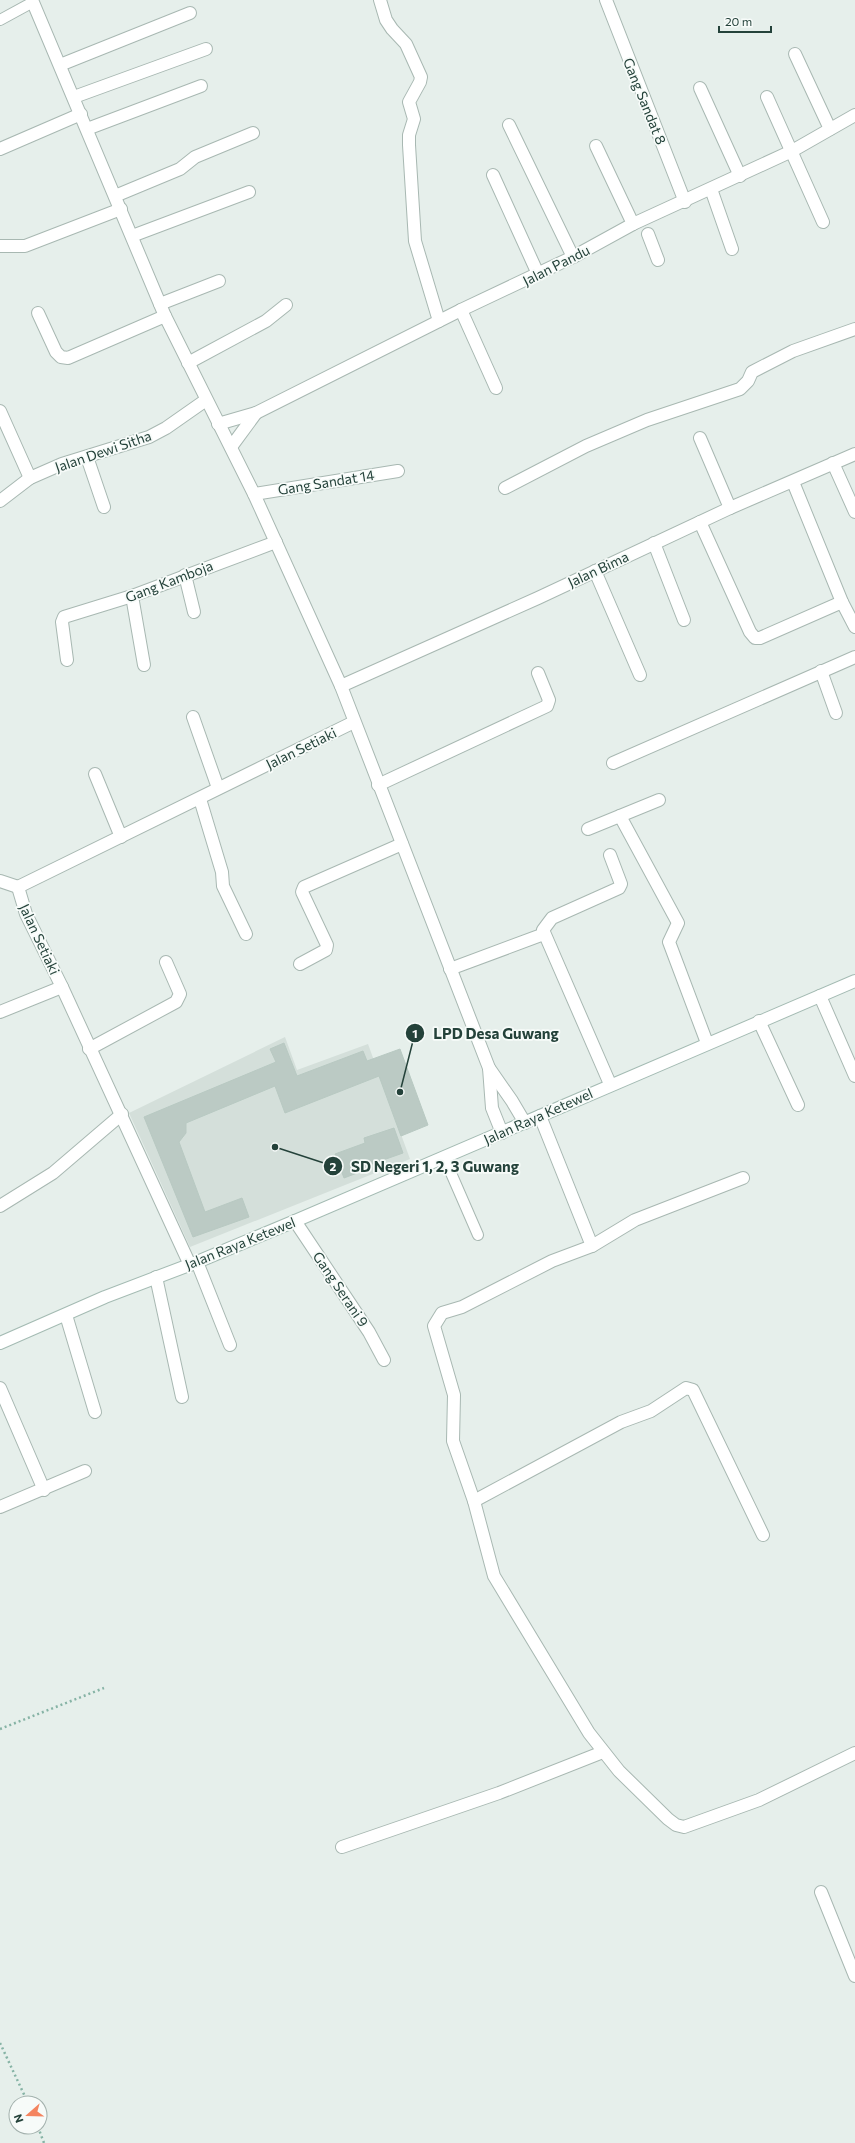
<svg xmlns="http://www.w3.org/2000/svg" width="855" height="2143" viewBox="0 0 855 2143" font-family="Commissioner,sans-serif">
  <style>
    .built { fill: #d4dfda }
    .building { fill: #bbcac4; stroke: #b8c9c2 }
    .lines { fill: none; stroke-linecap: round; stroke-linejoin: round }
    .service-casing { stroke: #a8b8b2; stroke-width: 12 }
    .minor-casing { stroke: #a8b8b2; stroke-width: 14 }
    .tertiary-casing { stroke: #a8b8b2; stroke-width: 14 }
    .secondary-casing { stroke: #a4bbb3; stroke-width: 14 }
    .path { stroke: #86b3a5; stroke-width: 2.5; stroke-dasharray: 2 3; stroke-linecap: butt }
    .service { stroke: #fff; stroke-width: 10 }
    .minor { stroke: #fff; stroke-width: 12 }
    .tertiary { stroke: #fff; stroke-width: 12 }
    .secondary { stroke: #fff; stroke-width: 12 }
    .labels { text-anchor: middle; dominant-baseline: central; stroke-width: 3.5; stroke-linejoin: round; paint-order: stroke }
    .street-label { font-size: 14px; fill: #24423a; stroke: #f7fbf9 }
    .leader { fill: none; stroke: #24423a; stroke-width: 1.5 }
    .callout-dot { fill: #24423a; stroke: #f7fbf9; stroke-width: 1.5 }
    .mark-label { font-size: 12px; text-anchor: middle; font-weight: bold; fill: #fff }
    .callout-label { font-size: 15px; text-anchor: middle; font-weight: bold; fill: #24423a; stroke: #f7fbf9; stroke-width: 3.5; stroke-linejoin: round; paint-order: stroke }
  </style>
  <rect width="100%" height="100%" fill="#e6efeb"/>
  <path class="built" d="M285 1037 297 1070 368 1044 410 1159 190 1247 129 1113Z"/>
  <g class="building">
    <path d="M284 1043 297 1076 363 1051 367 1061 400 1049 428 1125 401 1136 379 1076 285 1113 275 1086 186 1123V1133L179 1142 205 1212 242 1198 249 1217 193 1237 144 1117 276 1062 270 1049Z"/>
    <path d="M394 1128 403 1153 369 1165 370 1168 344 1178 335 1154 365 1143 364 1138Z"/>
  </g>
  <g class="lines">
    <g class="service-casing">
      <g id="service">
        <path d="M0 20 33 2"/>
        <path d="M444 1157 478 1235"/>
      </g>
    </g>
    <g class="minor-casing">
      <g id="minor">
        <path d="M380 0 386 20 392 29 406 44 421 77 420 82 409 102 414 119 409 135V145L415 241 439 321"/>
        <path d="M606 0 685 202"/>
        <path d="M795 54 830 129"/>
        <path d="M60 65 190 13"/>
        <path d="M700 88 740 176"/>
        <path d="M74 97 206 49"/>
        <path d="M767 97 823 222"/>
        <path d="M509 125 573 257"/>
        <path d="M87 129 201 86"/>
        <path d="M596 146 633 224"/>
        <path d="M0 149 81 114"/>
        <path d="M493 175 538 274"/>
        <path d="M711 189 732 249"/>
        <path d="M115 196 180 169 195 157 253 133"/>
        <path d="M648 234 658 260"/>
        <path d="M132 236 249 192"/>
        <path d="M0 246H25L121 209"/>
        <path d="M160 304 219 281"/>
        <path d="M461 310 496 388"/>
        <path d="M38 313 56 352 61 357 68 358 165 316"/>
        <path d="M188 363 266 321 286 305"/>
        <path d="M0 411 30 478"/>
        <path d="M700 438 730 508"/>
        <path d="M87 457 104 507"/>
        <path d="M833 463 855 512"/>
        <path d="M793 482 842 602 855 627"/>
        <path d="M505 488 586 446 647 420 740 389 748 381 752 372 793 351 855 329"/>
        <path d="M254 494 398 471"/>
        <path d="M0 501 30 478 62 464 149 437 166 428 206 400"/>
        <path d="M700 522 750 632 755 638H760L842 602"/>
        <path d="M654 543 684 620"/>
        <path d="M595 571 640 675"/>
        <path d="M185 575 194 612"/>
        <path d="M132 596 144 665"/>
        <path d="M67 660 62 622 64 617 132 596 276 542"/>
        <path d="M821 671 836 713"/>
        <path d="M341 686 538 598 730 508 855 454"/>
        <path d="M193 717 218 788"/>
        <path d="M613 763 855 657"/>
        <path d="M95 774 121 837"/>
        <path d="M378 785 547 706 549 700 538 673"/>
        <path d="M200 799 222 872 223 886 246 934"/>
        <path d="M620 816 678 923 669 942 707 1043"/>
        <path d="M588 829 659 800"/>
        <path d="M610 855 621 884 619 888 552 918 543 930 610 1084"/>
        <path d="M0 881 18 887"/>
        <path d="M18 887 26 914 62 987 190 1265"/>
        <path d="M18 887 354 722"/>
        <path d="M300 964 326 950 327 945 302 892 304 887 402 844"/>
        <path d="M450 969 544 934"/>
        <path d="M820 996 855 1076"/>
        <path d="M0 1012 62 987"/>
        <path d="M759 1021 798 1105"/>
        <path d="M89 1049 176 1002 180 994 166 962"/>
        <path d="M540 1116 592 1246"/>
        <path d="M743 1178 635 1220 592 1246 552 1261 462 1307 442 1313 434 1326 454 1395 453 1441 474 1501 494 1576 589 1733 619 1771 668 1819 676 1825 684 1827 759 1800 855 1753"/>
        <path d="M0 1206 53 1173 122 1114"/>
        <path d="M295 1221 369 1332 384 1360"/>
        <path d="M197 1262 230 1345"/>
        <path d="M156 1277 182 1397"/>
        <path d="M66 1315 95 1412"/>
        <path d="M0 1388 44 1490"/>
        <path d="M474 1501 621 1422 651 1411 686 1388 693 1390 763 1535"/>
        <path d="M0 1507 85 1471"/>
        <path d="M342 1847 499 1793 603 1752"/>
        <path d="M821 1892 855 1976"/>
      </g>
    </g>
    <g class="tertiary-casing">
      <g id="tertiary">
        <path d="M32 0 165 316 254 494 341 686 489 1068 512 1101 525 1123"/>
        <path d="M218 424 256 413 461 310 573 257 633 224 792 151 855 115"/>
        <path d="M231 447 256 413"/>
        <path d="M489 1068 492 1108 502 1133"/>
      </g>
    </g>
    <g class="secondary-casing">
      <path id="secondary" d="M0 1343 105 1297 197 1262 295 1221 855 981"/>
    </g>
    <g class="path">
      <path d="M0 1729 104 1688"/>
      <path d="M0 2043 28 2103"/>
      <path d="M38 2127 44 2143"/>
    </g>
    <use href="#service" class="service"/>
    <use href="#minor" class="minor"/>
    <use href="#tertiary" class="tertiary"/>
    <use href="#secondary" class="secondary"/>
  </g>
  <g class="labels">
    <g class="street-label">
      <text transform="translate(645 101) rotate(68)">Gang Sandat 8</text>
      <text transform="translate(556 265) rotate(-27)">Jalan Pandu</text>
      <text transform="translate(103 451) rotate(-19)">Jalan Dewi Sitha</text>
      <text transform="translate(326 482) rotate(-9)">Gang Sandat 14</text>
      <text transform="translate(598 569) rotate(-25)">Jalan Bima</text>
      <text transform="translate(169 581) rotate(-21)">Gang Kamboja</text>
      <text transform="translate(301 748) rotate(-26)">Jalan Setiaki</text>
      <text transform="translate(40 939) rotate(65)">Jalan Setiaki</text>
      <text transform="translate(538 1116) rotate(-24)">Jalan Raya Ketewel</text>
      <text transform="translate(240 1243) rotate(-22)">Jalan Raya Ketewel</text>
      <text transform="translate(341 1289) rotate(56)">Gang Serani 9</text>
    </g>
  </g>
  <path class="leader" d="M400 1092L415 1033M275 1147L333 1166"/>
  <g class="callout-dot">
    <circle cx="400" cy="1092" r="4"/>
    <circle cx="275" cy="1147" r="4"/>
    <circle cx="415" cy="1033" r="10"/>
    <circle cx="333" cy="1166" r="10"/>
  </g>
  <g class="mark-label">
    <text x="415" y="1038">1</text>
    <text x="333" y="1171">2</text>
  </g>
  <g class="callout-label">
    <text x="496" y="1039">LPD Desa Guwang</text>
    <text x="435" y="1172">SD Negeri 1, 2, 3 Guwang</text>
  </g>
  <g transform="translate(28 2115) rotate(250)"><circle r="19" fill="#f7fbf9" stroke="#a3b1ad"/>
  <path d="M0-3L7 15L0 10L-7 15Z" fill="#f4845f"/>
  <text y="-6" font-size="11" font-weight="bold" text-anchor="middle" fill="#24423a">N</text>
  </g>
  <path d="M719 26v6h52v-6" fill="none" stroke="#24423a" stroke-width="2"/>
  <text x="725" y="26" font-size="12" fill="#24423a" stroke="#f7fbf9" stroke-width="3" paint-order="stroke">20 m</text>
</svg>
